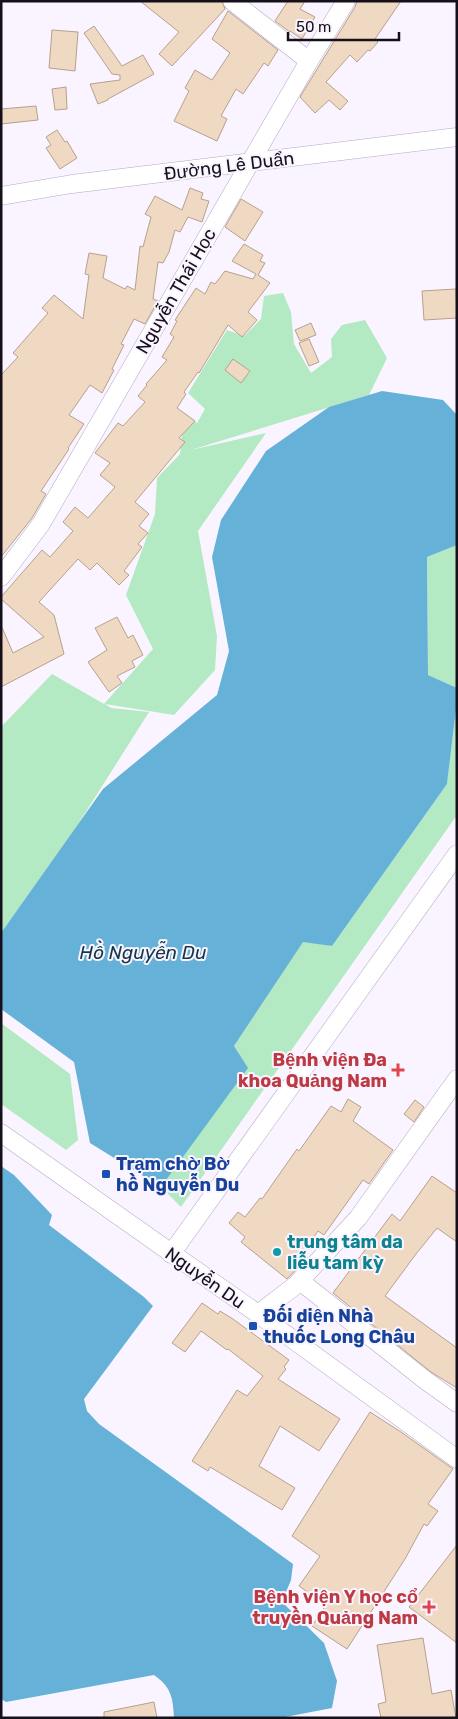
<svg xmlns="http://www.w3.org/2000/svg" width="458" height="1719" viewBox="0 0 458 1719" font-family="Rubik,sans-serif">
  <style>
    .green { fill: #b3e9c3 }
    .water { fill: #65b1d8 }
    .building { fill: #f0d9c3; stroke: #b6a18c }
    .lines { fill: none; stroke-linecap: round; stroke-linejoin: round }
    .minor-casing { stroke: #b5aac3; stroke-width: 19 }
    .minor { stroke: #fff; stroke-width: 18 }
    .health-dot { fill: #e0444e; stroke: #f9f4ff; stroke-width: 2 }
    .transit-dot { fill: #1a4fb4; stroke: #f9f4ff; stroke-width: 2 }
    .culture-dot { fill: #0f9aa8; stroke: #f9f4ff; stroke-width: 2 }
    .labels { text-anchor: middle; dominant-baseline: central; stroke-width: 4; stroke-linejoin: round; paint-order: stroke }
    .street-label { font-size: 18px; fill: #151019; stroke: #f9f4ff }
    .health-label { font-size: 18px; font-weight: bold; fill: #be3a42; stroke: #f9f4ff; text-anchor: end }
    .transit-label { font-size: 18px; font-weight: bold; fill: #164399; stroke: #f9f4ff; text-anchor: start }
    .culture-label { font-size: 18px; font-weight: bold; fill: #0d838f; stroke: #f9f4ff; text-anchor: start }
    .water-label { font-size: 19px; font-style: italic; fill: #143748; stroke: #f9f4ff }
  </style>
  <rect width="100%" height="100%" fill="#f9f4ff"/>
  <g class="green">
    <path d="M283 293 291 312 294 344 311 373 332 357 331 339 342 325 365 320 387 358 369 395 191 450 266 433 198 531 217 636 215 670 174 715 105 704 111 708 149 712 75 829 1 933V727L52 674 104 704 153 649 126 595 155 514 157 478 180 454 182 435 176 430 185 413 197 423 205 409 188 393 227 330 244 336 261 319 264 296Z"/>
    <path d="M457 545V688L428 675 427 557Z"/>
    <path d="M457 701V815L181 1207 161 1187 247 1068 234 1046 303 941 332 946 447 784Z"/>
    <path d="M1 1023 70 1074 78 1140 66 1150 1 1104Z"/>
  </g>
  <g class="water">
    <path d="M382 391 443 400 457 415V545L427 557 428 675 457 688V701L447 784 332 946 303 942 234 1046 248 1068 161 1187 90 1143 74 1062 1 1009V933L103 789 217 695 229 651 212 557 221 520 266 451 329 407Z"/>
    <path d="M1 1166 14 1175 52 1215 49 1225 144 1297 153 1306 84 1399 87 1411 99 1424 293 1564 291 1580 282 1602 324 1643 337 1681 332 1708 280 1718H174C173 1697 171 1687 154 1675L6 1702 1 1699Z"/>
  </g>
  <g class="building">
    <path d="M140 1H222L225 9 172 66 159 54 179 32Z"/>
    <path d="M288 1H305L300 9 315 17 302 39 290 31V32L275 21Z"/>
    <path d="M357 1H401L375 39 378 42 370 51 368 50 357 62 350 55 326 82 348 101 340 110 329 100 315 113 300 97 355 7Z"/>
    <path d="M228 11 278 50 268 66 264 63 243 94 236 89 221 116 227 119 217 141 174 121 189 91 185 88 195 70 212 80 230 53 212 39Z"/>
    <path d="M94 26 122 66 143 55 154 74 108 99V100L98 104 90 84 120 80V75L112 74 84 33Z"/>
    <path d="M52 30 78 32 75 71 49 68Z"/>
    <path d="M66 87 67 109 55 110 52 89Z"/>
    <path d="M36 106 38 120 1 124V109Z"/>
    <path d="M57 130 65 142 67 141 77 158 60 169 46 148 51 145 46 137Z"/>
    <path d="M190 188 203 193 201 199 209 201 202 222 188 217 180 232 175 230 169 252 163 263 158 262 153 299 158 301 145 324 134 319 121 344 124 345 112 369 114 370 102 393 90 385 69 415 84 424 68 448 69 449 41 491 46 494 32 518 1 557V375L18 357 13 353 48 313 42 308 54 295 83 319 89 275 85 274 89 253 107 256 103 278 125 289 127 286 135 290 140 246 143 247 151 217 145 214 155 196 182 210Z"/>
    <path d="M241 199 263 212 245 241 225 227Z"/>
    <path d="M244 244 263 255 260 261 265 263 258 275 270 283 248 312 257 320 242 337 228 325 199 373 198 372 184 392 186 394 177 408 195 421 179 438 185 442 135 502 149 514 139 526 148 533 138 544 142 547 124 571 129 575 119 585 97 563 90 570 78 559 39 602 54 615 64 654 1 687V625L13 653 44 637 1 599V597L42 550 50 557 73 531 63 522 75 507 88 518 115 487 100 475 110 463 95 453 118 423 123 426 145 402 138 396 147 385 146 384 167 360 162 357 174 337 170 334 177 321 175 320 196 288 205 294 211 282 215 284 225 271 253 279 256 274 232 261Z"/>
    <path d="M456 289 457 318 424 320 422 291Z"/>
    <path d="M311 323 316 335 300 341 295 330Z"/>
    <path d="M309 339 319 362 309 366 299 343Z"/>
    <path d="M233 359 250 371 241 383 225 370Z"/>
    <path d="M117 617 128 638 133 635 143 655 132 661 135 667 117 676 122 683 109 692 88 662 107 650 95 628Z"/>
    <path d="M348 1099 361 1107 353 1121 393 1150 369 1184 363 1180 324 1235 318 1231 303 1253 308 1257 287 1279 241 1242 245 1237 229 1223 238 1212 245 1217 260 1198 262 1199 297 1149 299 1151 331 1106 341 1112Z"/>
    <path d="M415 1100 424 1107 414 1122 404 1114Z"/>
    <path d="M432 1176 457 1193V1242L437 1228 416 1254 385 1296 457 1348V1388L431 1372 333 1293 392 1214 400 1221Z"/>
    <path d="M202 1303 218 1314 220 1311 233 1319 289 1360 284 1367 286 1369 278 1379 340 1419 319 1451 280 1426 259 1466 295 1488 282 1510 210 1467 208 1471 192 1461 237 1390 247 1396 263 1376 228 1349 227 1350 201 1331 185 1352 172 1343Z"/>
    <path d="M370 1412 401 1432 453 1469 428 1504 438 1511 427 1526 424 1524 405 1559 347 1649 312 1626 326 1605 299 1586 320 1556 292 1536Z"/>
    <path d="M457 1545V1643L409 1607Z"/>
    <path d="M423 1638 432 1694 451 1690 456 1718H381L378 1704 386 1702 377 1645Z"/>
    <path d="M154 1702 157 1718H104V1712Z"/>
  </g>
  <g class="lines">
    <g class="minor-casing">
      <g id="minor">
        <path d="M232 1 309 61"/>
        <path d="M1 196 72 184 457 137"/>
        <path d="M1 577 41 524 309 61 346 1"/>
        <path d="M1 1133 258 1314 457 1459"/>
        <path d="M171 1254 457 854"/>
        <path d="M300 1281 425 1380 457 1403"/>
        <path d="M258 1314 296 1285 358 1218 457 1079"/>
      </g>
    </g>
    <use href="#minor" class="minor"/>
  </g>
  <g class="health-dot">
    <path d="M395.5 1062.5h5v5h5v5h-5v5h-5v-5h-5v-5h5z"/>
    <path d="M426.5 1599.5h5v5h5v5h-5v5h-5v-5h-5v-5h5z"/>
  </g>
  <g class="transit-dot">
    <rect x="101" y="1169" width="10" height="10" rx="2.5"/>
    <rect x="248" y="1321" width="10" height="10" rx="2.5"/>
  </g>
  <circle class="culture-dot" cx="277" cy="1252" r="5"/>
  <g class="labels">
    <g class="street-label">
      <text transform="translate(229 166) rotate(-7)">Đường Lê Duẩn</text>
      <text transform="translate(176 291) rotate(-60)">Nguyễn Thái Học</text>
      <text transform="translate(205 1278) rotate(35)">Nguyễn Du</text>
    </g>
    <g class="health-label">
      <text x="387" y="1060">Bệnh viện Đa<tspan x="387" dy="21">khoa Quảng Nam</tspan></text>
      <text x="418" y="1597">Bệnh viện Y học cổ<tspan x="418" dy="21">truyền Quảng Nam</tspan></text>
    </g>
    <g class="transit-label">
      <text x="116" y="1164">Trạm chờ Bờ<tspan x="116" dy="21">hồ Nguyễn Du</tspan></text>
      <text x="263" y="1316">Đối diện Nhà<tspan x="263" dy="21">thuốc Long Châu</tspan></text>
    </g>
    <g class="culture-label">
      <text x="287" y="1242">trung tâm da<tspan x="287" dy="21">liễu tam kỳ</tspan></text>
    </g>
    <g class="water-label">
      <text x="143" y="952">Hồ Nguyễn Du</text>
    </g>
  </g>
  <rect width="458" height="1719" fill="none" stroke="#151019" stroke-width="5"/>
  <path d="M288 32v8h111v-8" fill="none" stroke="#151019" stroke-width="2.5"/>
  <text x="296" y="32" font-size="15" fill="#151019" stroke="#f9f4ff" stroke-width="4" paint-order="stroke">50 m</text>
</svg>
